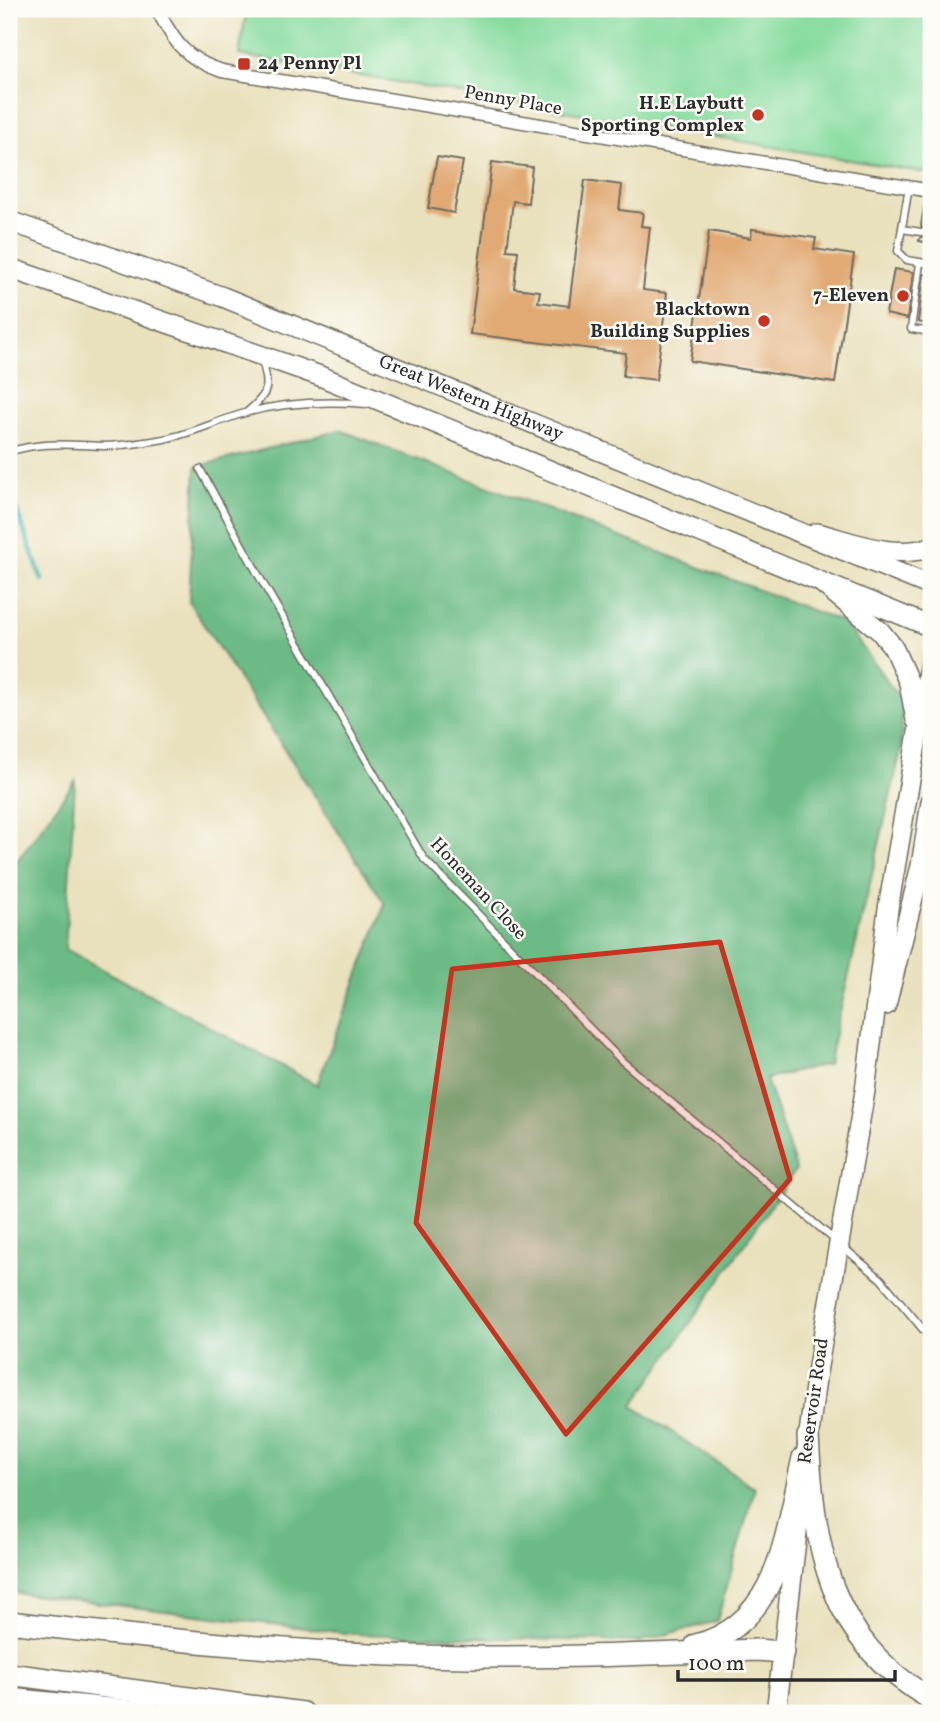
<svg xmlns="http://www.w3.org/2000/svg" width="940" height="1722" viewBox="0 0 940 1722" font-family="Vollkorn,serif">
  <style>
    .green { fill: #86db9e; stroke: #588364; stroke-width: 2 }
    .forest { fill: #6cbb85; stroke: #4c7358; stroke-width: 2 }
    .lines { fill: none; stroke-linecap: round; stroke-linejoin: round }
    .stream { stroke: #42b2b8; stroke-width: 4.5 }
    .building { fill: #e1aa74 }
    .service-casing { stroke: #6e6b5e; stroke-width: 9 }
    .minor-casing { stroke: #6e6b5e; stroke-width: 15 }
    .primary-casing { stroke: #6e6b5e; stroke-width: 22 }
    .trunk-casing { stroke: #6e6b5e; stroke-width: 22 }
    .motorway-casing { stroke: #6e6b5e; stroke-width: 24 }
    .service { stroke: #fff; stroke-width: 6 }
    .minor { stroke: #fff; stroke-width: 12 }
    .primary { stroke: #fff; stroke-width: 19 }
    .trunk { stroke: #fff; stroke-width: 19 }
    .motorway { stroke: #fff; stroke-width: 21 }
    .marked { fill: #c8321e; fill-opacity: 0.2; stroke: #c8321e; stroke-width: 5; stroke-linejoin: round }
    .poi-dot { fill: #c8321e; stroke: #fdfcf7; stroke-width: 2.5 }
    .labels { text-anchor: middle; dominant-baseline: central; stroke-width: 5; stroke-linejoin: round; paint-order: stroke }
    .poi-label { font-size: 19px; font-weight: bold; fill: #2b2b2b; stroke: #fdfcf7; text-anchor: end }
    .street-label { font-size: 19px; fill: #2b2b2b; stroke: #fdfcf7 }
  </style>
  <rect width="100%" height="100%" fill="#fdfcf7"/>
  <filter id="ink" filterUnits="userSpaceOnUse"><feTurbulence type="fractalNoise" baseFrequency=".0143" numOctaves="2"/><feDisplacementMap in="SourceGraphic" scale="14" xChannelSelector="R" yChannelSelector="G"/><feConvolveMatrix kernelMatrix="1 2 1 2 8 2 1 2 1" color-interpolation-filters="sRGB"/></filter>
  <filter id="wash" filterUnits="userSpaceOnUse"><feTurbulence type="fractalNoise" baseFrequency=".00686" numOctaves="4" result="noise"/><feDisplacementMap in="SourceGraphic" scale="28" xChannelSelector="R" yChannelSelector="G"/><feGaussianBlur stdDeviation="1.57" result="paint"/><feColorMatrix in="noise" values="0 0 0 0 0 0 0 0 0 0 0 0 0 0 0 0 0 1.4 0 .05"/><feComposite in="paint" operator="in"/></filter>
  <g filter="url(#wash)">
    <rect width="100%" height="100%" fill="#e9e1bd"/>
    <path class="green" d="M247 9H931V174L239 55Z"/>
    <path class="forest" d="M340 430 845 623 902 702 901 750 828 1064 766 1079 796 1169 633 1406 755 1488 717 1621 639 1642 354 1634 9 1592V872L75 781 65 949 317 1085 385 904 189 602 196 467Z"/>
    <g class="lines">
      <path class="stream" d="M9 489 42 580"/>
    </g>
    <g id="blocks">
      <g class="building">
        <path d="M437 157 463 161 454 213 428 208Z"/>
        <path d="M492 162 532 167 528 203 513 201 507 250 518 251 514 288 540 291 538 302 569 306 585 180 622 185 619 210 643 213 641 226 650 227 643 290 667 293 656 380 623 376 626 353 470 334Z"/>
        <path d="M924 206H931V243L919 241 920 238 925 236 927 232 921 226Z"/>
        <path d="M752 229 816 238 814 249 854 255 835 383 690 361 709 231 751 238Z"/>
        <path d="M894 269 913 272 907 319 886 314Z"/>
        <path d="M924 274 931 275V325L918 322Z"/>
      </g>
    </g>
  </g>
  <g filter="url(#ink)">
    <use href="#blocks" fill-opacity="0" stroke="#6e6b5e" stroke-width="2"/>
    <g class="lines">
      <g class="service-casing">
        <g id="service">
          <path d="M909 187 898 251 907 260 931 264"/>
          <path d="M902 229 921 232"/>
          <path d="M920 263 911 329 931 332"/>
          <path d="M248 411C269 394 270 386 262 361"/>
          <path d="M9 452C41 441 71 445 104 446 121 446 140 443 158 440 187 436 216 421 245 413 285 402 326 401 367 404"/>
          <path d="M200 469 264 585 424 859 622 1061 881 1279 931 1339"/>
        </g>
      </g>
      <g class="minor-casing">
        <path id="minor" d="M157 9C174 42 185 59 222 71L931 191"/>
      </g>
      <g class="primary-casing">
        <g id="primary">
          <path d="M817 533C853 542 894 560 931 547"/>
          <path d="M822 583 880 631 893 647 909 683 916 720"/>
          <path d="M886 1005 921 866 931 802"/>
          <path d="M807 1450 816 1378 865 1091 888 909 931 656"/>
          <path d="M776 1713 799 1515"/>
        </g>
      </g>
      <g class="trunk-casing">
        <g id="trunk">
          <path id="s1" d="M9 221 223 297 931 586"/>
          <path d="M9 268 320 376 931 627"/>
        </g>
      </g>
      <g class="motorway-casing">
        <g id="motorway">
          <path d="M808 1436C814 1546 827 1640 931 1699"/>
          <path d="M9 1622C135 1637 263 1650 390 1655 512 1660 634 1655 756 1650L783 1652"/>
          <path d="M696 1645C781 1624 786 1530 803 1458"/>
          <path d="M9 1674 303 1713"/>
          <path d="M9 1699 150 1713"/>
        </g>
      </g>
      <use href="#service" class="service"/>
      <use href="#minor" class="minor"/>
      <use href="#primary" class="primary"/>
      <use href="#trunk" class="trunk"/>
      <use href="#motorway" class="motorway"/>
    </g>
  </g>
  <path class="marked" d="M720 942 790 1179 566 1434 416 1223 452 969Z"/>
  <g class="poi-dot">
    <rect x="237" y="57" width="14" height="14" rx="3.5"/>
    <circle cx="758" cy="115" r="7"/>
    <circle cx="903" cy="296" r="7"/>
    <circle cx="764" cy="321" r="7"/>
  </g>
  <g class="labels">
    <g class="poi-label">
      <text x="258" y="64" text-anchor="start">24 Penny Pl</text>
      <text x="744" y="104">H.E Laybutt<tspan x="744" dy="22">Sporting Complex</tspan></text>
      <text x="889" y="296">7-Eleven</text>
      <text x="750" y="310">Blacktown<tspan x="750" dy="22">Building Supplies</tspan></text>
    </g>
    <g class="street-label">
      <text transform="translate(513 101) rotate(10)">Penny Place</text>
      <text stroke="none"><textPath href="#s1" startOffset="495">Great Western Highway</textPath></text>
      <text transform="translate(478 889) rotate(47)">Honeman Close</text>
      <text transform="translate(814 1401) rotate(-82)">Reservoir Road</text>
    </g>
  </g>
  <rect width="940" height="1722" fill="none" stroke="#fdfcf7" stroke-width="35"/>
  <path d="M678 1670v10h217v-10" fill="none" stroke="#2b2b2b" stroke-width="3.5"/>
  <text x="688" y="1670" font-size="21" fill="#2b2b2b" stroke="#fdfcf7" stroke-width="5" paint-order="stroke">100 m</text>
</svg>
